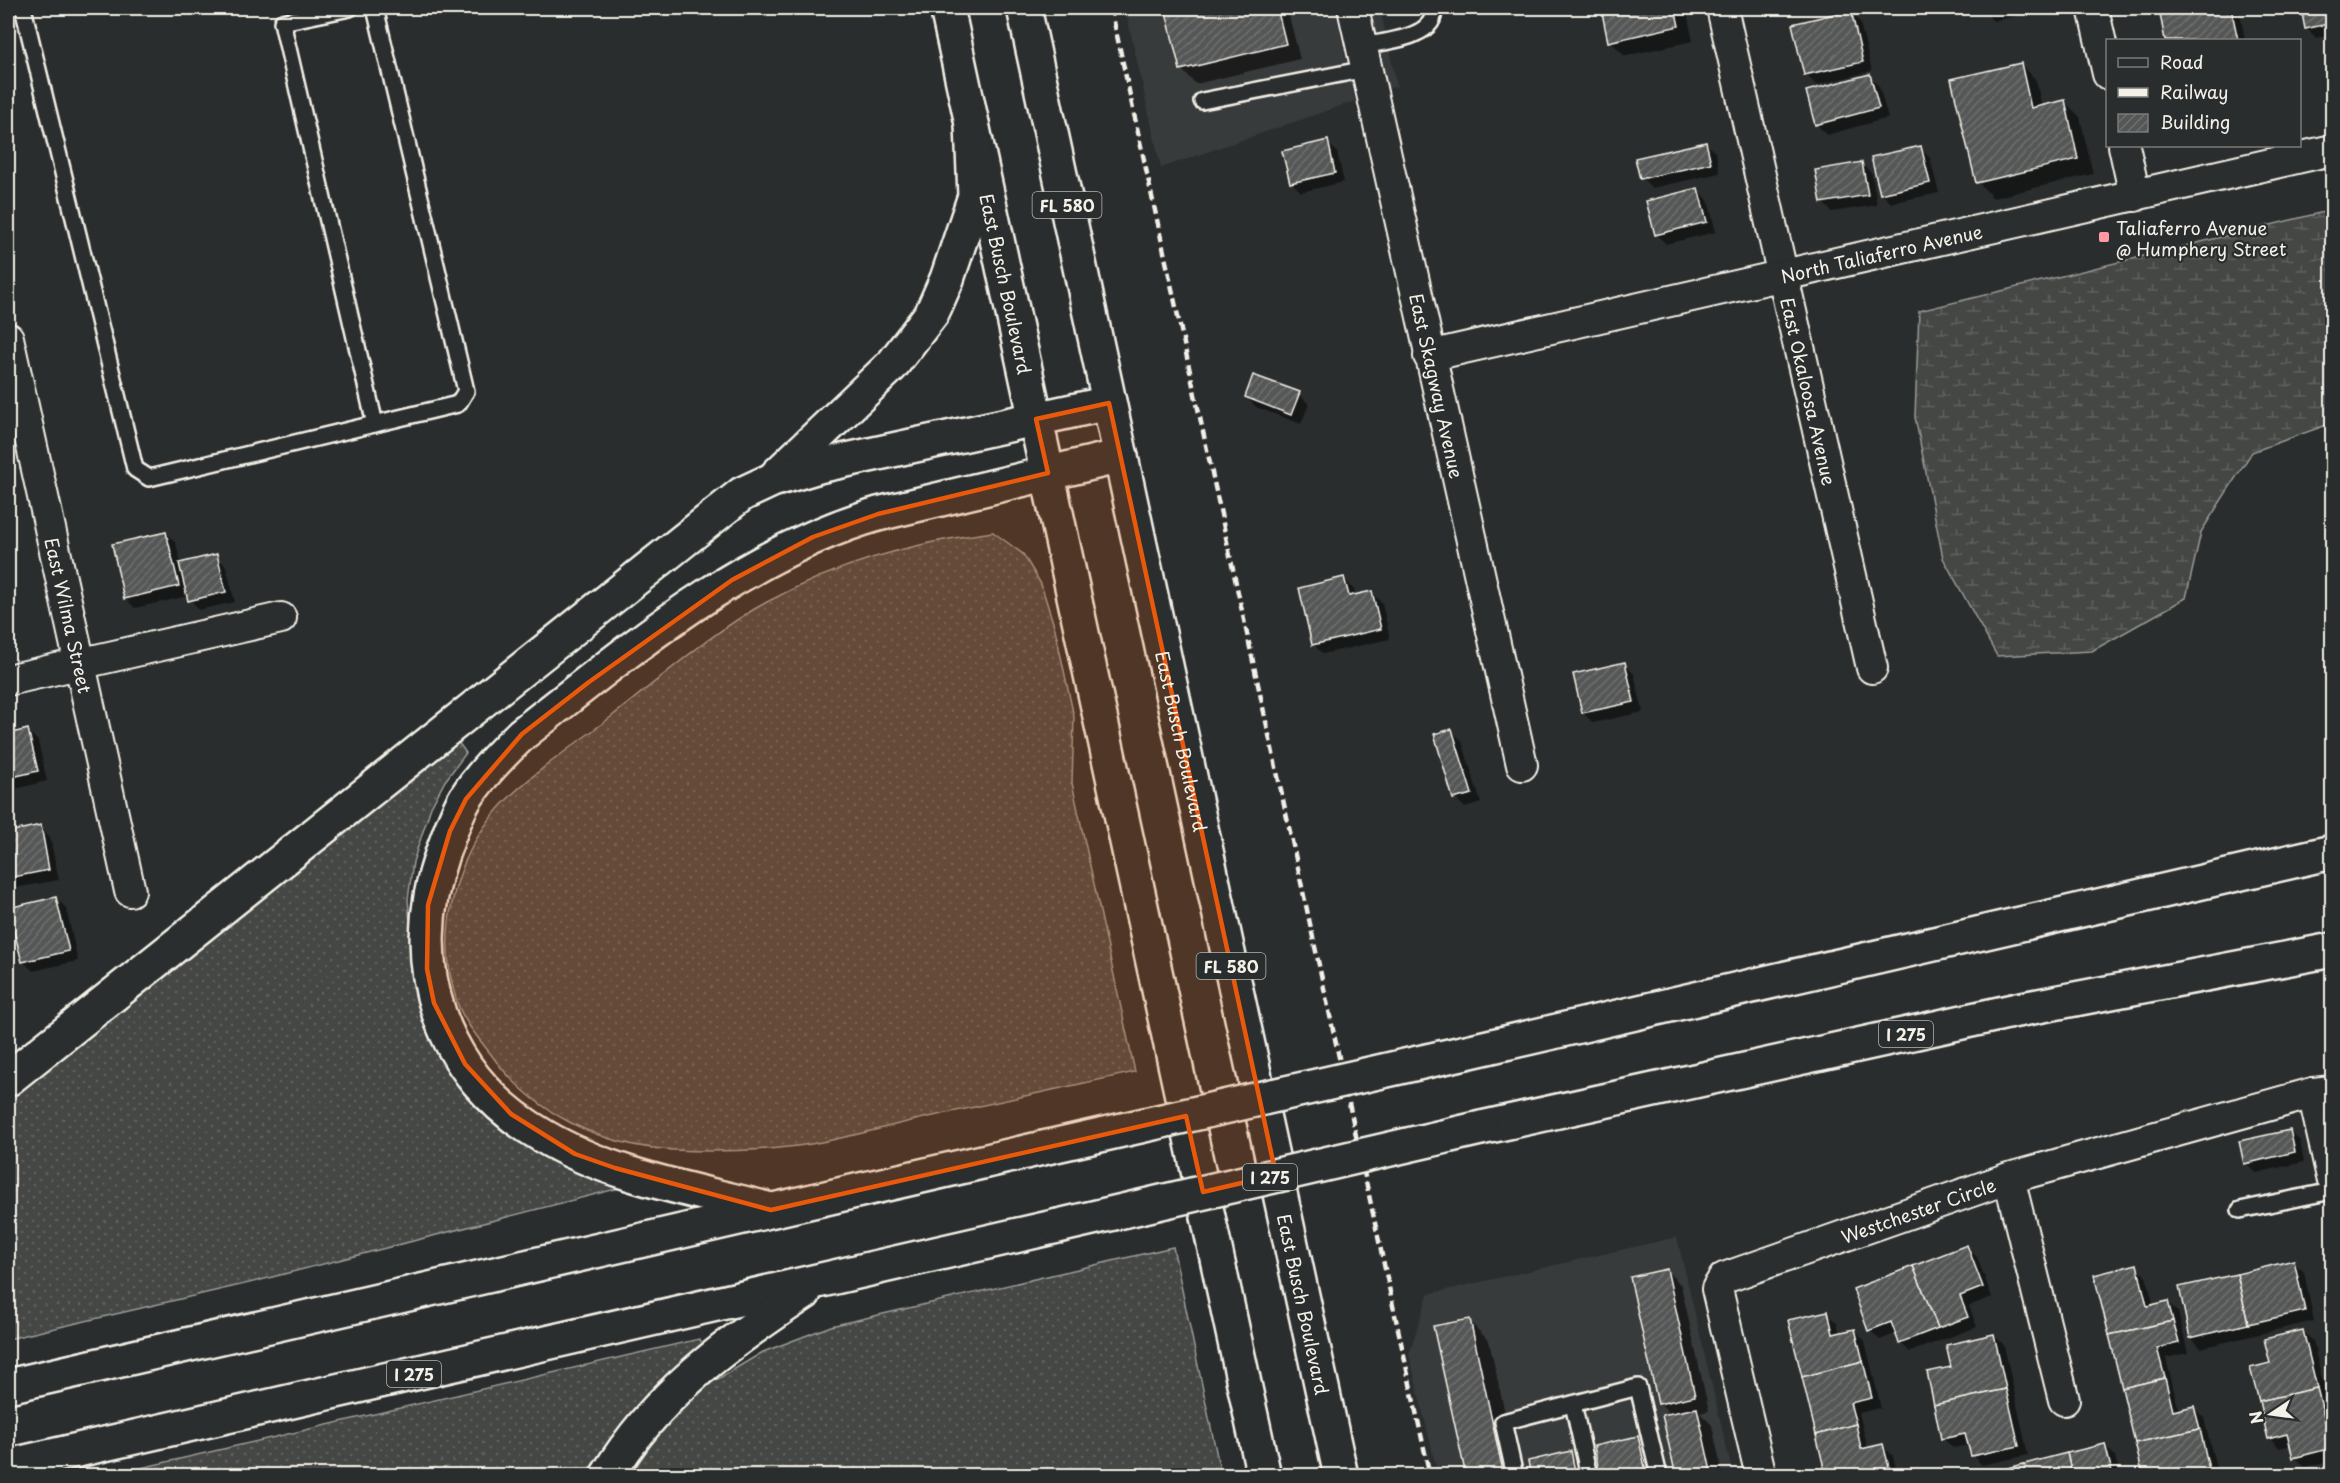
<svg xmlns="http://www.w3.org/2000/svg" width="2340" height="1483" viewBox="0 0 2340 1483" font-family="'Playpen Sans',sans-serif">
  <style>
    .built { fill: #373a3a }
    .grass { fill: url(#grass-dots); stroke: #9c9c96; stroke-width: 1.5 }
    .wetland { fill: url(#wetland-marsh); stroke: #9c9c96; stroke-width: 1.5 }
    .shadow { fill: #0007 }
    .building { fill: url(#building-hatch); stroke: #f4f1e8; stroke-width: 1.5 }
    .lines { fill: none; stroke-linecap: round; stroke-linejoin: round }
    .service-casing { stroke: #f4f1e8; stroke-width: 20 }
    .minor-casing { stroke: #f4f1e8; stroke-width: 34 }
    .primary-casing { stroke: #f4f1e8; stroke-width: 38 }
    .motorway-casing { stroke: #f4f1e8; stroke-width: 38 }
    .service { stroke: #2a2d2e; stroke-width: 15 }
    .minor { stroke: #2a2d2e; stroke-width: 30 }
    .primary { stroke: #2a2d2e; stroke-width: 33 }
    .motorway { stroke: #2a2d2e; stroke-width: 33 }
    .rail { stroke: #f4f1e8; stroke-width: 4.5; stroke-dasharray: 9 4.5; stroke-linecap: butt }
    .motorway-bridge-casing { stroke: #f4f1e8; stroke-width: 38; stroke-linecap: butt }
    .motorway-bridge { stroke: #2a2d2e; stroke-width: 33 }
    .marked { fill: #e8590c; fill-opacity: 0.2; stroke: #e8590c; stroke-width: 4.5; stroke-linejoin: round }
    .poi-dot { fill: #ff9aa2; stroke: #2a2d2e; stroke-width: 2 }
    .labels { text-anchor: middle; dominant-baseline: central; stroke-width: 4.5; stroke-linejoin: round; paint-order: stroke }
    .shield { fill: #2a2d2e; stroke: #b7b6b0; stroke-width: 1.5 }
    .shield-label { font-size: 16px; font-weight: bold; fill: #f4f1e8 }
    .poi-label { font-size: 18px; fill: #f4f1e8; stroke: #2a2d2e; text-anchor: start }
    .street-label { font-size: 18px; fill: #f4f1e8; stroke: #2a2d2e }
  </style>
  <defs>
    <pattern id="grass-dots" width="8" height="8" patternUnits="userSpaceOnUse" patternTransform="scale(1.5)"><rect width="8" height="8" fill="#444645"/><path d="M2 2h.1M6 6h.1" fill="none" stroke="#606160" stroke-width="1.8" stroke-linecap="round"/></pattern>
    <pattern id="wetland-marsh" width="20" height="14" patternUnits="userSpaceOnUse" patternTransform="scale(1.5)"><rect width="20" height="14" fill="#444645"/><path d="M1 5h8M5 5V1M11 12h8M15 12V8" fill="none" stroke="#606160"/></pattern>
    <pattern id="building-hatch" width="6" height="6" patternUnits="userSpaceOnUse" patternTransform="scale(1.5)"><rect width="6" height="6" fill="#555756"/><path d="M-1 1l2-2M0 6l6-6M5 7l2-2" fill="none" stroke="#6e706e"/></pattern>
  </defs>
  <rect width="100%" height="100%" fill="#2a2d2e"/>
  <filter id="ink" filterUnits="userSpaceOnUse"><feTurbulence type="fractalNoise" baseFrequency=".0167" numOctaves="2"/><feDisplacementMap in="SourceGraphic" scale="12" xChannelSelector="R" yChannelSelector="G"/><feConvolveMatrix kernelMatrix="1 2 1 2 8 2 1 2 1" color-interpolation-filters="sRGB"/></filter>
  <g filter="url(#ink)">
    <g class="built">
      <path d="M1125 8H1335L1355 101 1161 168Z"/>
      <path d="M1371 8H1380L1397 86 1388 89Z"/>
      <path d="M1677 1237 1733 1475H1438L1409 1354 1428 1294Z"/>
    </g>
    <g class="grass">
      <path d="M993 532 1023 554 1041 584 1055 629 1074 717 1072 783 1135 1072C1065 1087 994 1103 924 1118 884 1127 844 1139 804 1145 765 1151 713 1152 673 1150 601 1146 532 1113 490 1053 478 1038 463 1020 457 1002 435 935 454 859 499 808 526 777 579 742 612 716 660 679 714 630 767 602 837 564 915 542 993 532Z"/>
      <path d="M456 739 466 753 445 781 431 807 413 862 408 900 414 968 453 1063 619 1177 620 1188 249 1283 8 1339V1089Z"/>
      <path d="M1173 1247 1221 1475 630 1476 668 1418 711 1383 763 1352 831 1326Z"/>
      <path d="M699 1339 705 1345C657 1378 615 1422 592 1475L106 1476Z"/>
    </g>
    <path class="wetland" d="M2332 210V423L2252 452 2201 532 2186 598 2092 651 1997 656 1943 558 1915 417 1919 311Z"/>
    <g class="shadow">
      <path d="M1166 8H1287L1300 59 1196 84 1181 69Z"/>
      <path d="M1602 8H1686L1693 41 1625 56 1610 41Z"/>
      <path d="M1982 8H2032L2033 12 1993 21Z"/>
      <path d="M2172 8H2239L2245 40H2167L2161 10Z"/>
      <path d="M2302 8H2332V35L2316 38 2306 28Z"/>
      <path d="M1850 12 1860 22 1872 71 1816 85 1806 75Z"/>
      <path d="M2021 64 2036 80 2042 107 2065 102 2080 117 2093 174 1993 198 1978 182Z"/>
      <path d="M1869 76 1879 86 1888 118 1827 135 1817 125Z"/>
      <path d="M1327 142 1337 152 1344 182 1301 192 1291 182Z"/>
      <path d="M1706 143 1716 153 1720 173 1652 188 1642 178Z"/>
      <path d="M1920 148 1930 158 1939 193 1891 203 1881 193Z"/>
      <path d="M1862 164 1872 174 1877 205 1832 212 1822 202Z"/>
      <path d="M1698 190 1708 200 1716 232 1666 244 1656 234Z"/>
      <path d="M1299 394 1309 404 1301 424 1256 407 1246 397Z"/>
      <path d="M166 533 176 543 181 564 216 556 226 566 235 602 199 610 188 596 135 608 125 598Z"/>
      <path d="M1344 579 1354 589 1356 596 1372 593 1382 603 1390 639 1323 654 1313 644Z"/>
      <path d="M1624 663 1634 674 1643 712 1593 723 1583 713Z"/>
      <path d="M28 731 38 741 47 781 8 791V736Z"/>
      <path d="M1452 731 1462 741 1481 803 1465 808 1455 798Z"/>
      <path d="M40 827 50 837 59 880 15 888 8 880V833Z"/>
      <path d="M56 898 66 908 78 961 33 971 23 961Z"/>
      <path d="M2290 1131 2300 1141 2304 1162 2256 1173 2246 1163Z"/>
      <path d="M1967 1247 1977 1257 1992 1297 1969 1306 1977 1327 1910 1352 1900 1342 1897 1333 1880 1340 1870 1330Z"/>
      <path d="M2293 1262 2304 1272 2314 1321 2201 1348 2191 1338Z"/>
      <path d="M2136 1266 2146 1276 2154 1306 2168 1302 2178 1312 2188 1353 2166 1358 2179 1411 2194 1408 2204 1418 2218 1476H2145Z"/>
      <path d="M1666 1270 1681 1285 1709 1411 1700 1413 1712 1425 1723 1476H1677L1671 1415 1660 1403Z"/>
      <path d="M1827 1313 1837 1323 1840 1334 1855 1330 1865 1341 1881 1408 1859 1413 1868 1449 1883 1446 1893 1456 1898 1476H1828Z"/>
      <path d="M1469 1321 1489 1341 1519 1476H1467Z"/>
      <path d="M2303 1331 2313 1341 2332 1422V1460L2305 1467 2295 1457 2292 1445 2279 1448 2269 1438 2272 1364Z"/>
      <path d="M1994 1335 2004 1345 2028 1455 1982 1465 1972 1455 1969 1445 1953 1448 1943 1438 1953 1368Z"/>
      <path d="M1637 1438 1658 1458 1662 1476H1602Z"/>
      <path d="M2105 1446 2115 1456 2120 1476H1983Z"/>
      <path d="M1571 1453 1592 1476H1532Z"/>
    </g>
    <g class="building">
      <path d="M1165 8H1277L1286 44 1180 70Z"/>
      <path d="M1601 8H1675L1679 26 1608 42Z"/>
      <path d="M1980 8H2001L1981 12Z"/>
      <path d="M2231 8 2238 40H2165L2159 9Z"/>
      <path d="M2301 8H2332V23L2305 29Z"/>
      <path d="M1851 10 1863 62 1804 75 1792 24Z"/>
      <path d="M2021 63 2031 108 2065 100 2078 159 1976 183 1951 79Z"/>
      <path d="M1870 74 1879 108 1815 125 1806 91Z"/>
      <path d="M1328 140 1335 173 1290 183 1282 151Z"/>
      <path d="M1706 142 1711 163 1640 179 1635 158Z"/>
      <path d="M1921 146 1930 183 1880 194 1871 157Z"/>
      <path d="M1862 162 1868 195 1821 203 1815 170Z"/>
      <path d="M1698 188 1707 222 1655 235 1646 201Z"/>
      <path d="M1253 375 1300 392 1291 415 1245 397Z"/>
      <path d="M166 532 179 586 124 599 112 544Z"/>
      <path d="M217 554 226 592 188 601 179 563Z"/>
      <path d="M1344 577 1349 596 1372 591 1381 629 1312 645 1299 588Z"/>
      <path d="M1625 662 1634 702 1582 713 1573 674Z"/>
      <path d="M28 729 38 771 8 778V734Z"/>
      <path d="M1452 729 1472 794 1453 799 1434 734Z"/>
      <path d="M41 825 49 870 8 878V832Z"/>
      <path d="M56 897 69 951 22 962 8 908Z"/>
      <path d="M2290 1130 2295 1152 2244 1164 2239 1141Z"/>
      <path d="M1967 1245 1983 1287 1960 1296 1968 1317 1938 1328 1913 1266Z"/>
      <path d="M2294 1260 2305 1311 2248 1324 2237 1274Z"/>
      <path d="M2137 1264 2147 1306 2168 1301 2173 1321 2109 1335 2094 1275Z"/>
      <path d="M1913 1266 1938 1328 1899 1343 1891 1322 1868 1331 1853 1289Z"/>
      <path d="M1667 1269 1695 1396 1658 1404 1630 1277Z"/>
      <path d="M2237 1274 2248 1324 2190 1338 2179 1287Z"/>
      <path d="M1828 1311 1833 1334 1855 1329 1863 1361 1802 1377 1788 1320Z"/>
      <path d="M1470 1319 1504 1476H1466L1433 1326Z"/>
      <path d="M2173 1321 2179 1343 2157 1348 2165 1378 2122 1388 2109 1335Z"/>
      <path d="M2303 1330 2317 1388 2259 1401 2250 1368 2270 1363 2264 1339Z"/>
      <path d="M1994 1334 2006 1389 1934 1405 1927 1372 1951 1367 1946 1345Z"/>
      <path d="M1863 1361 1872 1398 1850 1403 1856 1424 1816 1435 1802 1377Z"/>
      <path d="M2165 1378 2173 1411 2194 1406 2200 1429 2135 1443 2122 1388Z"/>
      <path d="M2317 1388 2332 1448 2293 1458 2287 1434 2268 1439 2259 1401Z"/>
      <path d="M2006 1389 2019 1446 1971 1456 1965 1434 1941 1439 1934 1405Z"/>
      <path d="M1697 1408 1712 1476H1676L1662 1415Z"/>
      <path d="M1856 1424 1861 1449 1883 1444 1891 1475 1826 1476 1816 1435Z"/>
      <path d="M2200 1429 2209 1469 2188 1476H2143L2135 1443Z"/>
      <path d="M1638 1436 1647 1476H1600L1594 1446Z"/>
      <path d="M2105 1444 2113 1476H2072L2067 1453Z"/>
      <path d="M1571 1451 1576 1476H1531L1528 1461Z"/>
      <path d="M2067 1453 2072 1476H2027L2024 1464Z"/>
      <path d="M2024 1464 2027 1476H1989L1988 1473Z"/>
    </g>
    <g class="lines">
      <g class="service-casing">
        <g id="service">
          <path d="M23 8 135 469 149 478 458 404 466 391 375 8"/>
          <path d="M350 8 282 22 375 424"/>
          <path d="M1361 46C1382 42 1439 38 1433 8"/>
          <path d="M1202 101 1366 69"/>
          <path d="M2240 1210 2332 1191"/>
          <path d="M1573 1404 1589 1476"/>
          <path d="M1515 1476 1503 1422 1638 1387 1659 1476"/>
        </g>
      </g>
      <g class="minor-casing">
        <g id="minor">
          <path id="s1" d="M1353 8 1522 765"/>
          <path id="s2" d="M1722 8 1872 668"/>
          <path d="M2093 8 2108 74"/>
          <path d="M2124 146 2135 196"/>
          <path id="s3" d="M8 338 130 891"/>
          <path id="s4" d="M1429 356 2332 150"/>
          <path d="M8 680 281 618"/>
          <path d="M2313 1093 2332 1177"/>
          <path d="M2009 1178 2064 1400"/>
          <path id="s5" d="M1761 1476 1717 1289 1724 1278 2009 1178 2313 1093 2332 1091"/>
        </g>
      </g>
      <g class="primary-casing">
        <g id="primary">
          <path id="s6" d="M947 8 1264 1476"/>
          <path id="s7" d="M1024 8 1341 1476"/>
        </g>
      </g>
      <g class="motorway-casing">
        <g id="motorway">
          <path d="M777 475 892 365 932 313 947 279 975 196 972 124"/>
          <path d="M1462 1053 2332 852"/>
          <path d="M8 1079 742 494 772 480 819 466 1109 403"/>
          <path d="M1481 1128 2017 1010 2332 950"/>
          <path d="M771 1210C695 1190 612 1177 543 1136 439 1076 404 965 442 854 449 836 455 816 465 799 480 775 502 753 522 734 631 649 743 553 878 514L1121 456"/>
          <path d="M8 1386 1043 1148"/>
          <path d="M8 1466 1058 1226"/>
          <path d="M607 1476C657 1394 725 1345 804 1293"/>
        </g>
      </g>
      <use href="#service" class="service"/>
      <use href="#minor" class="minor"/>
      <use href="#primary" class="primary"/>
      <use href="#motorway" class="motorway"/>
      <path class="rail" d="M1111 8 1430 1476"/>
      <g class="motorway-bridge-casing">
        <g id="motorway-bridge">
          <path d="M1043 1148 1462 1053"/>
          <path d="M1058 1226 1481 1128"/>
        </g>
      </g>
      <use href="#motorway-bridge" class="motorway-bridge"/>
    </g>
  </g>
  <path class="marked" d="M1109 403 1276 1175 1203 1192 1186 1116 771 1210 615 1168 575 1154 511 1114 465 1064 434 1003 427 969 428 905 450 831 466 799 522 734 589 682 732 580 813 537 878 514 1048 473 1036 419Z"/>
  <rect class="poi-dot" x="2098" y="231" width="12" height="12" rx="3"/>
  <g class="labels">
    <g class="shield">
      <rect x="1032.5" y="192" width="69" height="26" rx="4.5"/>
      <rect x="1196.5" y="953" width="69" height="26" rx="4.5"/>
      <rect x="1879" y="1021" width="54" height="26" rx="4.5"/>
      <rect x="1243" y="1164" width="54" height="26" rx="4.5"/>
      <rect x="387" y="1361" width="54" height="26" rx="4.5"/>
    </g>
    <g class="shield-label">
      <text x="1067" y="205">FL 580</text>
      <text x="1231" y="966">FL 580</text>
      <text x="1906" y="1034">I 275</text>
      <text x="1270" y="1177">I 275</text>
      <text x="414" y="1374">I 275</text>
    </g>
    <g class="poi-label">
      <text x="2116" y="227">Taliaferro Avenue<tspan x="2116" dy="21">@ Humphery Street</tspan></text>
    </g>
    <g class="street-label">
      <text stroke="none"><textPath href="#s4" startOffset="464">North Taliaferro Avenue</textPath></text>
      <text stroke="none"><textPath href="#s6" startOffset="282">East Busch Boulevard</textPath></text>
      <text stroke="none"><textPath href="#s1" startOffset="387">East Skagway Avenue</textPath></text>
      <text stroke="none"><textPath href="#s2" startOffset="393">East Okaloosa Avenue</textPath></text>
      <text stroke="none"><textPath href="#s3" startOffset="284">East Wilma Street</textPath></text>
      <text stroke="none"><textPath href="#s7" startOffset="750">East Busch Boulevard</textPath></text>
      <text stroke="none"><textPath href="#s5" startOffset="411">Westchester Circle</textPath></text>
      <text stroke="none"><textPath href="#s7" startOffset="1326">East Busch Boulevard</textPath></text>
    </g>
  </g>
  <rect width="2340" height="1483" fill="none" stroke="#2a2d2e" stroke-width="30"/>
  <rect x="15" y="15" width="2310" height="1453" fill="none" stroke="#f4f1e8" stroke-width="2" filter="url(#ink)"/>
  <rect x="2106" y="39" width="195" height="108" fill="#2a2d2e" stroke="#7b7b78" stroke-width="1.5"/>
  <rect x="2118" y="58" width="30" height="9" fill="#2a2d2e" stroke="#7b7b78" stroke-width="1.5"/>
  <text x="2160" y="69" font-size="18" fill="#f4f1e8">Road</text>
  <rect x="2118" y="88" width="30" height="9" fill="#f4f1e8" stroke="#7b7b78" stroke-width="1.5"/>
  <text x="2160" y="99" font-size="18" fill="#f4f1e8">Railway</text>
  <rect x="2118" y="114" width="30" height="18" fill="url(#building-hatch)" stroke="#7b7b78" stroke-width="1.5"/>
  <text x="2160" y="129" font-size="18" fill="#f4f1e8">Building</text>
  <g transform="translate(2271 1414) rotate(257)" stroke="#2a2d2e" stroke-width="4.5" paint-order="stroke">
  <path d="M0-4.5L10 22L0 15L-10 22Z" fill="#f4f1e8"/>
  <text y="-9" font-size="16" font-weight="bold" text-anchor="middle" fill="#f4f1e8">N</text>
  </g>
</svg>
